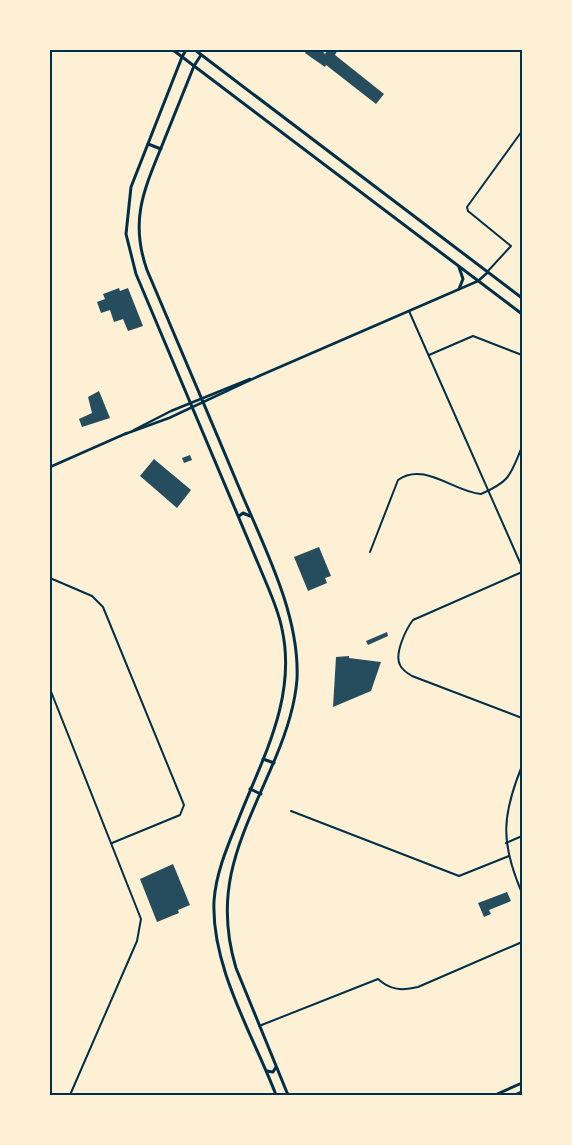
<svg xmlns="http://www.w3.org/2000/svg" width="572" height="1145" viewBox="0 0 572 1145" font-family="'Archivo Narrow',sans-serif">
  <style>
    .building { fill: #264d5e }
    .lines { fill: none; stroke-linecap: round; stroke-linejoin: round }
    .minor { stroke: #003049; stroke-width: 2 }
    .tertiary { stroke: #003049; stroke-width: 2.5 }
    .secondary { stroke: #003049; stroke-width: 3 }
    .primary { stroke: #003049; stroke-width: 3 }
    .neatline { fill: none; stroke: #003049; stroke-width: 2 }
  </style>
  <rect width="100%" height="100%" fill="#fdf0d5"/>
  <g class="building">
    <path d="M307 50H321L325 54 328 50H336L337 51 335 55 384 94 376 104 326 65 325 67 312 58 305 53Z"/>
    <path d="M119 288 120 291 128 288 143 326 128 331 123 319 114 322 110 310 101 313 97 302 105 299 103 294Z"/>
    <path d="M99 391 110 418 82 427 79 419 92 413 88 397Z"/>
    <path d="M190 455 192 460 184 463 182 458Z"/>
    <path d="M154 459 191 490 177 508 140 476Z"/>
    <path d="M319 547 331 576 325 578 327 583 308 591 294 557Z"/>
    <path d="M387 632 388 636 368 645 366 641Z"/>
    <path d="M349 656V658L381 662 371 691 333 707 336 657Z"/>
    <path d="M173 864 190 905 178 910 179 913 157 922 140 879Z"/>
    <path d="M507 892 511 901 489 910 491 914 484 917 478 903Z"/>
  </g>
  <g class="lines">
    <g class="minor">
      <path d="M488 271 511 246 468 211 467 207 522 131"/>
      <path d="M409 311 522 567"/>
      <path d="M429 355 473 336 522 355"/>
      <path d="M370 552 398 480C424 461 454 492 481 494 511 481 510 475 522 447"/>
      <path d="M522 572 413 620C406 629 394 654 400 665 402 670 407 673 412 676L522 718"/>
      <path d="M50 578 92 596 103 607 184 805 180 815 112 843"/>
      <path d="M50 689 141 919 137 941 70 1095"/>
      <path d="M522 766C502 815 500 842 522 893"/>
      <path d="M291 811 459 876 509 856"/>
      <path d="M506 843 522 836"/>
      <path d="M259 1026 378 979C390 990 402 991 418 987L522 942"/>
    </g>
    <g class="tertiary">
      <path d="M134 430 171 411 250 379"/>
      <path d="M125 434 169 418 259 376 478 281 487 273"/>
      <path d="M50 467 127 433"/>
    </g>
    <g class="secondary">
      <path d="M186 50 182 57 131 187 126 234 136 274 260 568C268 588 278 608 282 629 297 697 263 757 239 818 228 845 216 872 214 901 211 967 253 1035 276 1095"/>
      <path d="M201 55 194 66C183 93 172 121 161 148 143 192 130 222 147 270 177 341 208 413 238 485 263 545 300 614 297 679 295 707 286 733 275 759 244 833 211 885 236 968L288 1095"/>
      <path d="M148 144 161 149"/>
      <path d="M239 516 243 513 250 516"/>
      <path d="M263 759 274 763"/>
      <path d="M250 789 261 794"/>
      <path d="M267 1071 273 1072 276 1067"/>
    </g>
    <g class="primary">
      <path d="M173 50 522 314"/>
      <path d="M195 50 522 298"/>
      <path d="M459 267 463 279 459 289"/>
      <path d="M495 1095 522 1083"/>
      <path d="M515 1095 522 1092"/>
    </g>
  </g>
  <rect width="572" height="1145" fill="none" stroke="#fdf0d5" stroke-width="102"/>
  <rect x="51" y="51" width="470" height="1043" class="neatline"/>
</svg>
